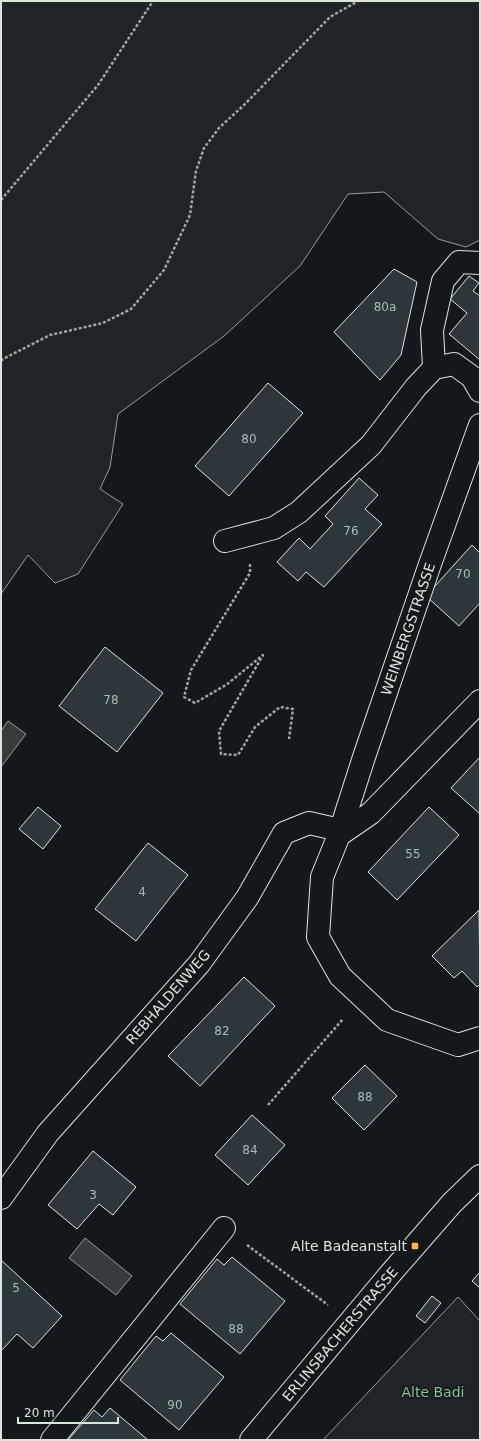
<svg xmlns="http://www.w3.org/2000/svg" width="481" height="1441" viewBox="0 0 481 1441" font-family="'DejaVu Sans',sans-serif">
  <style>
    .green { fill: #202428; stroke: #939e99 }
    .water { fill: #363b3e; stroke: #939e99 }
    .building { fill: #2c363c; stroke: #d8e6dc }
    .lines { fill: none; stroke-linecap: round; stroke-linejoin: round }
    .minor-casing { stroke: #d8e6dc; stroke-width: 24 }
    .major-casing { stroke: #d8e6dc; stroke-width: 24 }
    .path { stroke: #9da8a2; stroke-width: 2.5; stroke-dasharray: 3 2; stroke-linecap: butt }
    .minor { stroke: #14181c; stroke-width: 22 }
    .major { stroke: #14181c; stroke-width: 22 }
    .poi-dot { fill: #ffb74d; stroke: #14181c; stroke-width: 1.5 }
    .labels { text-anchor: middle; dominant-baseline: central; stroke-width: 3; stroke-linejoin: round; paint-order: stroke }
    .number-label { font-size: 12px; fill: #adbab4 }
    .street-label { font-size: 14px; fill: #d8e6dc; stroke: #14181c }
    .poi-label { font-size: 14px; fill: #d8e6dc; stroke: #14181c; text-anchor: end }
    .park-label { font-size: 14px; fill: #8ac095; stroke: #14181c }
  </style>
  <rect width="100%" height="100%" fill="#14181c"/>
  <g class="green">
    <path d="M1 1H480V240L466 247 438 239 384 192 348 194 300 266 224 336 118 414 110 467 100 489 123 504 78 574 55 583 28 555 1 594Z"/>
    <path d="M458 1297 480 1321V1440H323Z"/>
  </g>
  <g class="water">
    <path d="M8 721 26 734 1 767V731Z"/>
    <path d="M85 1238 132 1276 116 1295 69 1258Z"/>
  </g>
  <g class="building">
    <path d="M394 269 417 282 401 355 380 380 334 332Z"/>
    <path d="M469 276 479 283 473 291 480 296V360L449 334 467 313 450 299Z"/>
    <path d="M268 383 303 413 229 496 195 466Z"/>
    <path d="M359 478 378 495 365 509 382 524 324 587 306 572 298 581 277 562 299 538 310 549 333 524 325 516Z"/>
    <path d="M472 545 480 553V603L459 626 426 596Z"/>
    <path d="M105 647 163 693 117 752 59 706Z"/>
    <path d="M480 757V814L451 788Z"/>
    <path d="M38 807 61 826 43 849 19 829Z"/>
    <path d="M429 807 459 835 397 900 368 872Z"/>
    <path d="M148 843 188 875 136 941 95 909Z"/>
    <path d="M479 910 480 984 477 987 462 971 454 978 432 956Z"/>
    <path d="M244 977 275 1006 200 1086 168 1056Z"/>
    <path d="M365 1065 397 1096 364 1130 332 1098Z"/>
    <path d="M252 1115 285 1145 248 1185 215 1155Z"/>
    <path d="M93 1151 136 1187 113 1215 99 1204 77 1229 48 1205Z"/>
    <path d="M232 1257 285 1301 240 1354 180 1304 217 1259 224 1265Z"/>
    <path d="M1 1260 62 1316 33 1348 17 1334 1 1351Z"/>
    <path d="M480 1272V1288L472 1281Z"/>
    <path d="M432 1296 441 1303 425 1323 416 1316Z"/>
    <path d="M171 1333 224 1377 179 1430 120 1380 156 1336 163 1341Z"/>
    <path d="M110 1408 148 1440H68L94 1410 102 1417Z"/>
  </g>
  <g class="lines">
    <g class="minor-casing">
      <g id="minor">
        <path d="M434 368 432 330 443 281 459 262 480 263"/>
        <path d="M480 425 429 567 364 757 339 835 322 877 318 937 340 976 387 1020 458 1045 480 1038"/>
        <path d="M225 541 274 528 299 512 371 445 416 387 434 368 454 364 472 377 480 391"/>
        <path d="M339 835 371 813 480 701"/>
        <path d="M1 1198 48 1133 199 964 247 898 284 833 309 823 331 828 339 835"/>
        <path d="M52 1440 224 1228"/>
      </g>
    </g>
    <g class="major-casing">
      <path id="major" d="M251 1440 391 1273 452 1203 480 1176"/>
    </g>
    <g class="path">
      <path d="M1 200 98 85 153 1"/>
      <path d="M1 361 3 359 50 335 103 323 131 309 164 270 190 215 196 171 204 148 219 128 244 105 330 17 358 1"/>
      <path d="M250 564V573L191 670 184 697 195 703 226 685 263 655 219 731 221 754 238 755 255 727 280 707 293 709 289 739"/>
      <path d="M268 1105 343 1019"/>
      <path d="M247 1245 328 1305"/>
    </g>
    <use href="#minor" class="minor"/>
    <use href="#major" class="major"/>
  </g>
  <rect class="poi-dot" x="411" y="1242" width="8" height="8" rx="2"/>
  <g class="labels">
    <g class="number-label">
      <text x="385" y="307">80a</text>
      <text x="249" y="439">80</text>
      <text x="351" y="531">76</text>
      <text x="463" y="574">70</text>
      <text x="111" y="700">78</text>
      <text x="413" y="854">55</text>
      <text x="142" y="892">4</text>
      <text x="222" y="1031">82</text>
      <text x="365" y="1097">88</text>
      <text x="250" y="1150">84</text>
      <text x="93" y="1195">3</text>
      <text x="16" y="1288">5</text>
      <text x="236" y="1329">88</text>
      <text x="175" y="1405">90</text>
    </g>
    <g class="street-label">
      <text transform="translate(408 629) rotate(-71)">WEINBERGSTRASSE</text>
      <text transform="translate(168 997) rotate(-49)">REBHALDENWEG</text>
      <text transform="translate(340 1334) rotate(-50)">ERLINSBACHERSTRASSE</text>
    </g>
    <g class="poi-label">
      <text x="407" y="1246">Alte Badeanstalt</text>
    </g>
    <g class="park-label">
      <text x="433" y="1392">Alte Badi</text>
    </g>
  </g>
  <rect width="481" height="1441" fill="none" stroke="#d8e6dc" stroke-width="4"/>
  <path d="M18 1417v6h100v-6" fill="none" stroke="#d8e6dc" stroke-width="2"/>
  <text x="24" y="1417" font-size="12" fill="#d8e6dc" stroke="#14181c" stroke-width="3" paint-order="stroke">20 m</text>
</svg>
